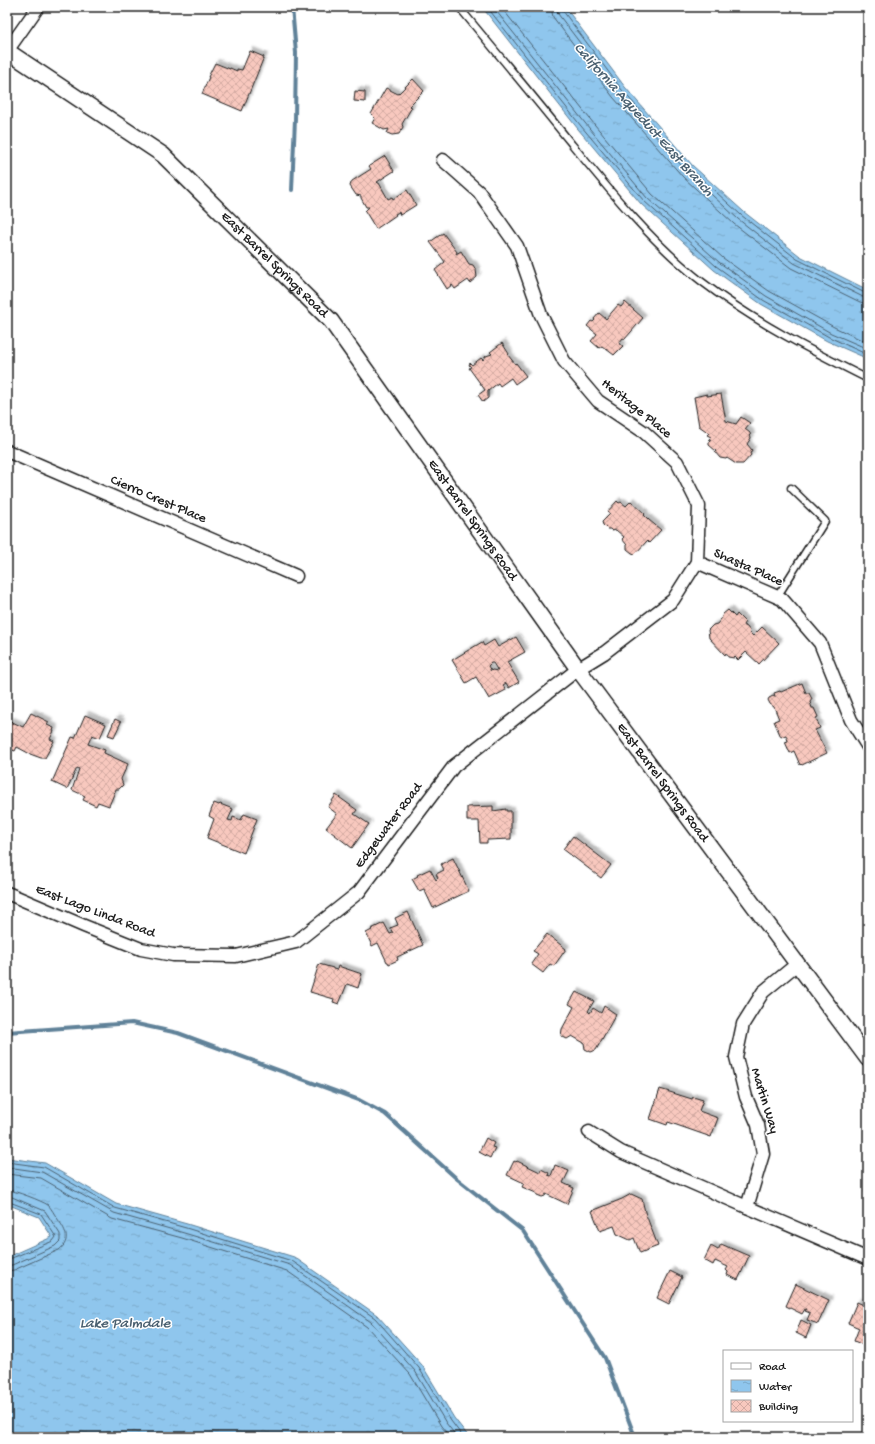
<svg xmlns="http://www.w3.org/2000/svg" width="875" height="1444" viewBox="0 0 875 1444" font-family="'Gochi Hand',sans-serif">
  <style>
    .water { fill: url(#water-ripples); stroke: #618299 }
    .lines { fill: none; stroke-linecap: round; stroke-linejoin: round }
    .shore { stroke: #4a6070; stroke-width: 1 }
    .stream { stroke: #618299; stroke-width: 4 }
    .building { fill: url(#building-cross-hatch); stroke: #1c1c1c; fill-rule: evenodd; filter: url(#shadow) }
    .service-casing { stroke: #1c1c1c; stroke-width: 9 }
    .minor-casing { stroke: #1c1c1c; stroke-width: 15 }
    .tertiary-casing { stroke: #1c1c1c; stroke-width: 18 }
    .service { stroke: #fff; stroke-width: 6 }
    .minor { stroke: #fff; stroke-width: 12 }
    .tertiary { stroke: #fff; stroke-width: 15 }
    .labels { text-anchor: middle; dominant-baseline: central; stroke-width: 3; stroke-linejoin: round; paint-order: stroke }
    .street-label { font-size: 14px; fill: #1c1c1c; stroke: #fff }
    .water-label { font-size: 15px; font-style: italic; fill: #4a6070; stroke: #fff }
  </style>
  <defs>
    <pattern id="water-ripples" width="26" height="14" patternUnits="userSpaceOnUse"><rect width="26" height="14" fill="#8fc6ed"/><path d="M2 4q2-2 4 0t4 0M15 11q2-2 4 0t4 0" fill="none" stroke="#7baacb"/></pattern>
    <pattern id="building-cross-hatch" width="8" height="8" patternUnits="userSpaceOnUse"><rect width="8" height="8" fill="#f8c8be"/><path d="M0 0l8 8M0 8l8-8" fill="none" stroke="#d4aba3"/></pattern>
    <filter id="shadow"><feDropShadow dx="3.5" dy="-3.5" stdDeviation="1" flood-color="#0004"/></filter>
  </defs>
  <rect width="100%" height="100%" fill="#fff"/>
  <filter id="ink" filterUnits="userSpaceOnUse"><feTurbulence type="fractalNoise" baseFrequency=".025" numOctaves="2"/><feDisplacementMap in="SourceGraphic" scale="8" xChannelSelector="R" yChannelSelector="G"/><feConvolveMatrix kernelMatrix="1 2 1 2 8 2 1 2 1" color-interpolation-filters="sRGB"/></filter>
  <g filter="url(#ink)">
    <g class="water">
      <path d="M482 7H565L625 87 693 166 744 212 800 256 868 290V359L827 341 761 304 714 270 641 204 578 129Z"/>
      <path d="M7 1158 45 1163 116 1204 187 1224 294 1257 377 1315 422 1365 454 1418 469 1437H7V1257L52 1237 39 1217 7 1204Z"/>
    </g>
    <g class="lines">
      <g class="shore">
        <path d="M487 7 581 126 644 201 716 266 763 300 829 337 868 355"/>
        <path d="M493 7 585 123 647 198 720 263 766 296 831 333 868 349"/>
        <path d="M501 7 590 119 652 194 723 258 769 291 834 327 868 343"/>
        <path d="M551 7 553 17 613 97 683 177 734 224 791 268 860 302 868 304"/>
        <path d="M557 7 558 14 618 93 687 172 738 219 794 263 863 297 868 298"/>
        <path d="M562 7 563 11 622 90 691 169 741 215 797 259 865 293H868"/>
        <path d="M7 1162 44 1167 115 1208 186 1228 292 1261 375 1318 419 1368 451 1421 463 1437"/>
        <path d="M7 1167 42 1172 114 1213 184 1233 290 1265 371 1322 415 1371 446 1423 457 1437"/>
        <path d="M7 1174 41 1178 112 1219 182 1238 287 1271 367 1327 410 1374 441 1426 450 1437"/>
        <path d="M7 1190C14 1190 42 1201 48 1205 52 1209 54 1214 57 1218 65 1229 72 1240 59 1250L14 1270 7 1271"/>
        <path d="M7 1196 12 1197 45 1211 60 1234V1241L55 1246 12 1265H7"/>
        <path d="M7 1201 41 1214 56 1237 53 1241 7 1260"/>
      </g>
      <g class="stream">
        <path d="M292 7 296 53 295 119 292 190"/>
        <path d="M7 1032 132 1023 178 1033 359 1100 385 1114 456 1178 523 1231 605 1358 635 1437"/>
      </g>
    </g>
    <g class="building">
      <path d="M250 51 264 57 242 111 202 94 209 77H208L215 63 230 69V68L237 71V69L242 70Z"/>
      <path d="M413 79 424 91 409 106 412 107 402 124 403 127 399 134 392 135 387 133 389 129 384 130 372 123 375 118 371 114 386 88 398 94Z"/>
      <path d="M355 91 365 92V102L354 101Z"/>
      <path d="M385 156 394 171 377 182 378 183H379L388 199 392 197 393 199 407 190 416 205 400 215 399 212 395 214 396 215 376 229 365 211 369 207H366L361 198V196L356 195 350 186 351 183 352 181 371 169 369 166Z"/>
      <path d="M443 233 457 252 456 254 461 251 469 264 473 265 476 270 477 277 470 283 468 280 455 289 452 285 447 289 435 270 445 262 430 242Z"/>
      <path d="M625 302 643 318 625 339 623 338 619 343 623 346 614 355 602 346 599 348 591 341 597 334 587 326 591 321 593 322 595 320 594 319 599 313 606 319 618 305 621 307Z"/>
      <path d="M502 343 509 354 508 355 515 364 516 363 526 376 515 384 511 378 500 386 498 383 488 391V398L483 402 478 395 485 390 469 368 471 367 469 365 470 363 472 365 481 358 483 360 486 356 492 354 490 352Z"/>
      <path d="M707 394V396L721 394 726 421 736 424 741 417 750 423 745 429 750 433 751 438 747 444 752 450 750 453 751 455 743 464H736L727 458 726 459 720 458 715 452 716 451 709 445V442L711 440 709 439 711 437 707 435 709 433 699 426 694 397Z"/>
      <path d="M617 501 619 503 621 502 626 506 631 501 645 514 644 515 649 520 661 530 649 543 647 541 635 554 632 553 627 549V545L622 539 624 537 616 530 612 531 610 529H607L603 525 602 522 610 514 607 512Z"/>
      <path d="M728 610 735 617 737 614 745 622 743 625 747 627 750 631 749 632 753 636 762 627 779 643 759 664 746 652 738 660 735 657 734 658 728 657 726 653 725 655 709 638 708 630 713 625 717 624 721 619 723 614Z"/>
      <path d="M516 637 525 652 507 662 519 682 509 688 506 683 503 685 506 690 489 699 476 677 466 683 452 660 482 642 484 646 494 640 498 647ZM491 663H493L498 671 492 670 491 671 488 666Z"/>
      <path d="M802 683 806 693H809L812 699 810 702 812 708H814L818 717 816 718 820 728 815 730 827 753 802 765 801 764 800 765 794 751 790 753 785 742 788 741 786 735 781 737 774 721 779 719 774 707 770 704 768 700 769 698 773 696 775 697 774 693 780 691 781 692Z"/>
      <path d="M31 713 49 722 47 725 54 728 53 731H54L50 739 54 741 45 758H41L30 754 17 747 15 751 7 748V728L10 721 23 727Z"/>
      <path d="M85 715 106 724 100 738 92 735 88 744 105 750 104 753 128 764 121 779 123 785 119 789H116L109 806 98 802 96 806 83 800 85 796 72 790 79 769 77 768 67 789 52 782 72 737 75 738Z"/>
      <path d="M115 719 121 722 114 737 108 735Z"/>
      <path d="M336 795 357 810 354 814 369 824 352 848 326 828 337 814 328 807Z"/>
      <path d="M214 803 219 805 220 804 233 809 228 820 232 821 233 817 241 820 244 814 257 819 244 853 207 838 214 819 209 816Z"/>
      <path d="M493 806V811L506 809V811H511V839L487 840V843H480L479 821H467V807Z"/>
      <path d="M573 836 611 865 601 878 563 849Z"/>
      <path d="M453 858 469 891 433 908 424 889 419 891 412 879 418 876 417 875 430 869 436 880 438 878 436 874 444 870 441 864Z"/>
      <path d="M408 912 423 945 397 957 398 960 389 964 388 962H387L378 943 372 946 366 933 372 930 371 929 384 923 390 934 393 933 390 928 398 925 395 918Z"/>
      <path d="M547 934 566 949 554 966 550 964 543 973 531 964 538 954 533 951Z"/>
      <path d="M319 964 333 968V969L337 970 338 966 362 974 358 988 347 984 339 1004 333 1002 334 999 310 992Z"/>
      <path d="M576 992 594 1001 588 1011 590 1013 593 1008 601 1013 604 1006 616 1014 596 1050 591 1052 585 1049 584 1043 572 1036 567 1039 561 1036 562 1029 574 1007 569 1004Z"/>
      <path d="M660 1089 692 1099 693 1097 703 1100 699 1111 718 1118 711 1137 668 1122 667 1125 650 1119Z"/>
      <path d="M486 1138 494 1143 492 1147 495 1148 490 1158 479 1152Z"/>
      <path d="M514 1161 516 1162 517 1161 540 1172 541 1169 549 1173 548 1175 551 1176 555 1165 569 1171 563 1183 574 1188 567 1204 546 1194 545 1196 542 1197 537 1195 536 1193 522 1187 524 1183 507 1175Z"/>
      <path d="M865 1190H868V1213Z"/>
      <path d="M631 1194 642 1199 645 1212 658 1246 640 1253 634 1238 630 1240 617 1234 614 1226 600 1231 592 1211 622 1199Z"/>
      <path d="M721 1244 749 1256 738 1280 727 1275 728 1272 726 1270 728 1267 715 1261 713 1265 704 1260 711 1246 718 1250Z"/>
      <path d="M670 1271 682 1277 669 1304 657 1298Z"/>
      <path d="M796 1284 829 1300 818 1324 807 1320 810 1313 805 1311 806 1309H805L802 1314 786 1306Z"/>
      <path d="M857 1302 868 1307V1347L854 1341 859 1328 848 1323Z"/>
      <path d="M801 1320 811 1325 806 1338 796 1333Z"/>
    </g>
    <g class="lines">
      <g class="service-casing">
        <g id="service">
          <path d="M459 7C496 52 534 97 570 142 610 191 652 243 701 281 753 321 810 350 868 379"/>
          <path d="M777 597 825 521 791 488"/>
        </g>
      </g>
      <g class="minor-casing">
        <g id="minor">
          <path d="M7 51 38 7"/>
          <path d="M7 451 296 576"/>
          <path d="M697 562 782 599 820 643 851 720 868 747"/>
          <path d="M7 893 84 926 141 949 173 955 236 956 296 942 359 892 454 766 578 669 604 653 673 600 697 562 699 506 677 462 644 432 598 401 564 361 541 315 517 246 479 192 443 160"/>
          <path d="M797 964 763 992 743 1024 736 1057 746 1097 758 1125 763 1154 747 1207 868 1259"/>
          <path d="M589 1132 621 1152 747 1207"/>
        </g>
      </g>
      <g class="tertiary-casing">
        <g id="tertiary">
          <path id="s1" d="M7 51 163 155 331 321 578 669 868 1059"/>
        </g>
      </g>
      <use href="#service" class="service"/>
      <use href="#minor" class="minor"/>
      <use href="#tertiary" class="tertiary"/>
    </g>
  </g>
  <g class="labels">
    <g class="street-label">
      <text stroke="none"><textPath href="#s1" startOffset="344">East Barrel Springs Road</textPath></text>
      <text transform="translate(636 409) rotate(39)">Heritage Place</text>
      <text transform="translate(158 500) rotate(23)">Cierro Crest Place</text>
      <text stroke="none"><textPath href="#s1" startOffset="668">East Barrel Springs Road</textPath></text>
      <text transform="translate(748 568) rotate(24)">Shasta Place</text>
      <text stroke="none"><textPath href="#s1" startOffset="992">East Barrel Springs Road</textPath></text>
      <text transform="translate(389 826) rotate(-53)">Edgewater Road</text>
      <text transform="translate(95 912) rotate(21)">East Lago Linda Road</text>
      <text transform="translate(764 1101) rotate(73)">Martin Way</text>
    </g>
    <g class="water-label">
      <text transform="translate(643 120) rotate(48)">California Aqueduct East Branch</text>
      <text x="125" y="1324">Lake Palmdale</text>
    </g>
  </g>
  <rect width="875" height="1444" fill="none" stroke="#fff" stroke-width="24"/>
  <rect x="12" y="12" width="851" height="1420" fill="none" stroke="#1c1c1c" stroke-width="1.5" filter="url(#ink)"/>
  <rect x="723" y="1350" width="130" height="72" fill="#ffffff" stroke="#a4a4a4"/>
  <rect x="731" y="1363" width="20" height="6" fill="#ffffff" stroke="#a4a4a4"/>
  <text x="759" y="1370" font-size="12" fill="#1c1c1c">Road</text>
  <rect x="731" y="1380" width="20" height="12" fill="url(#water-ripples)" stroke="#a4a4a4"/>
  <text x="759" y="1390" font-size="12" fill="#1c1c1c">Water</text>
  <rect x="731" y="1400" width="20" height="12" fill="url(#building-cross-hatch)" stroke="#a4a4a4"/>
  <text x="759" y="1410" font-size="12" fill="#1c1c1c">Building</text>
</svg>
